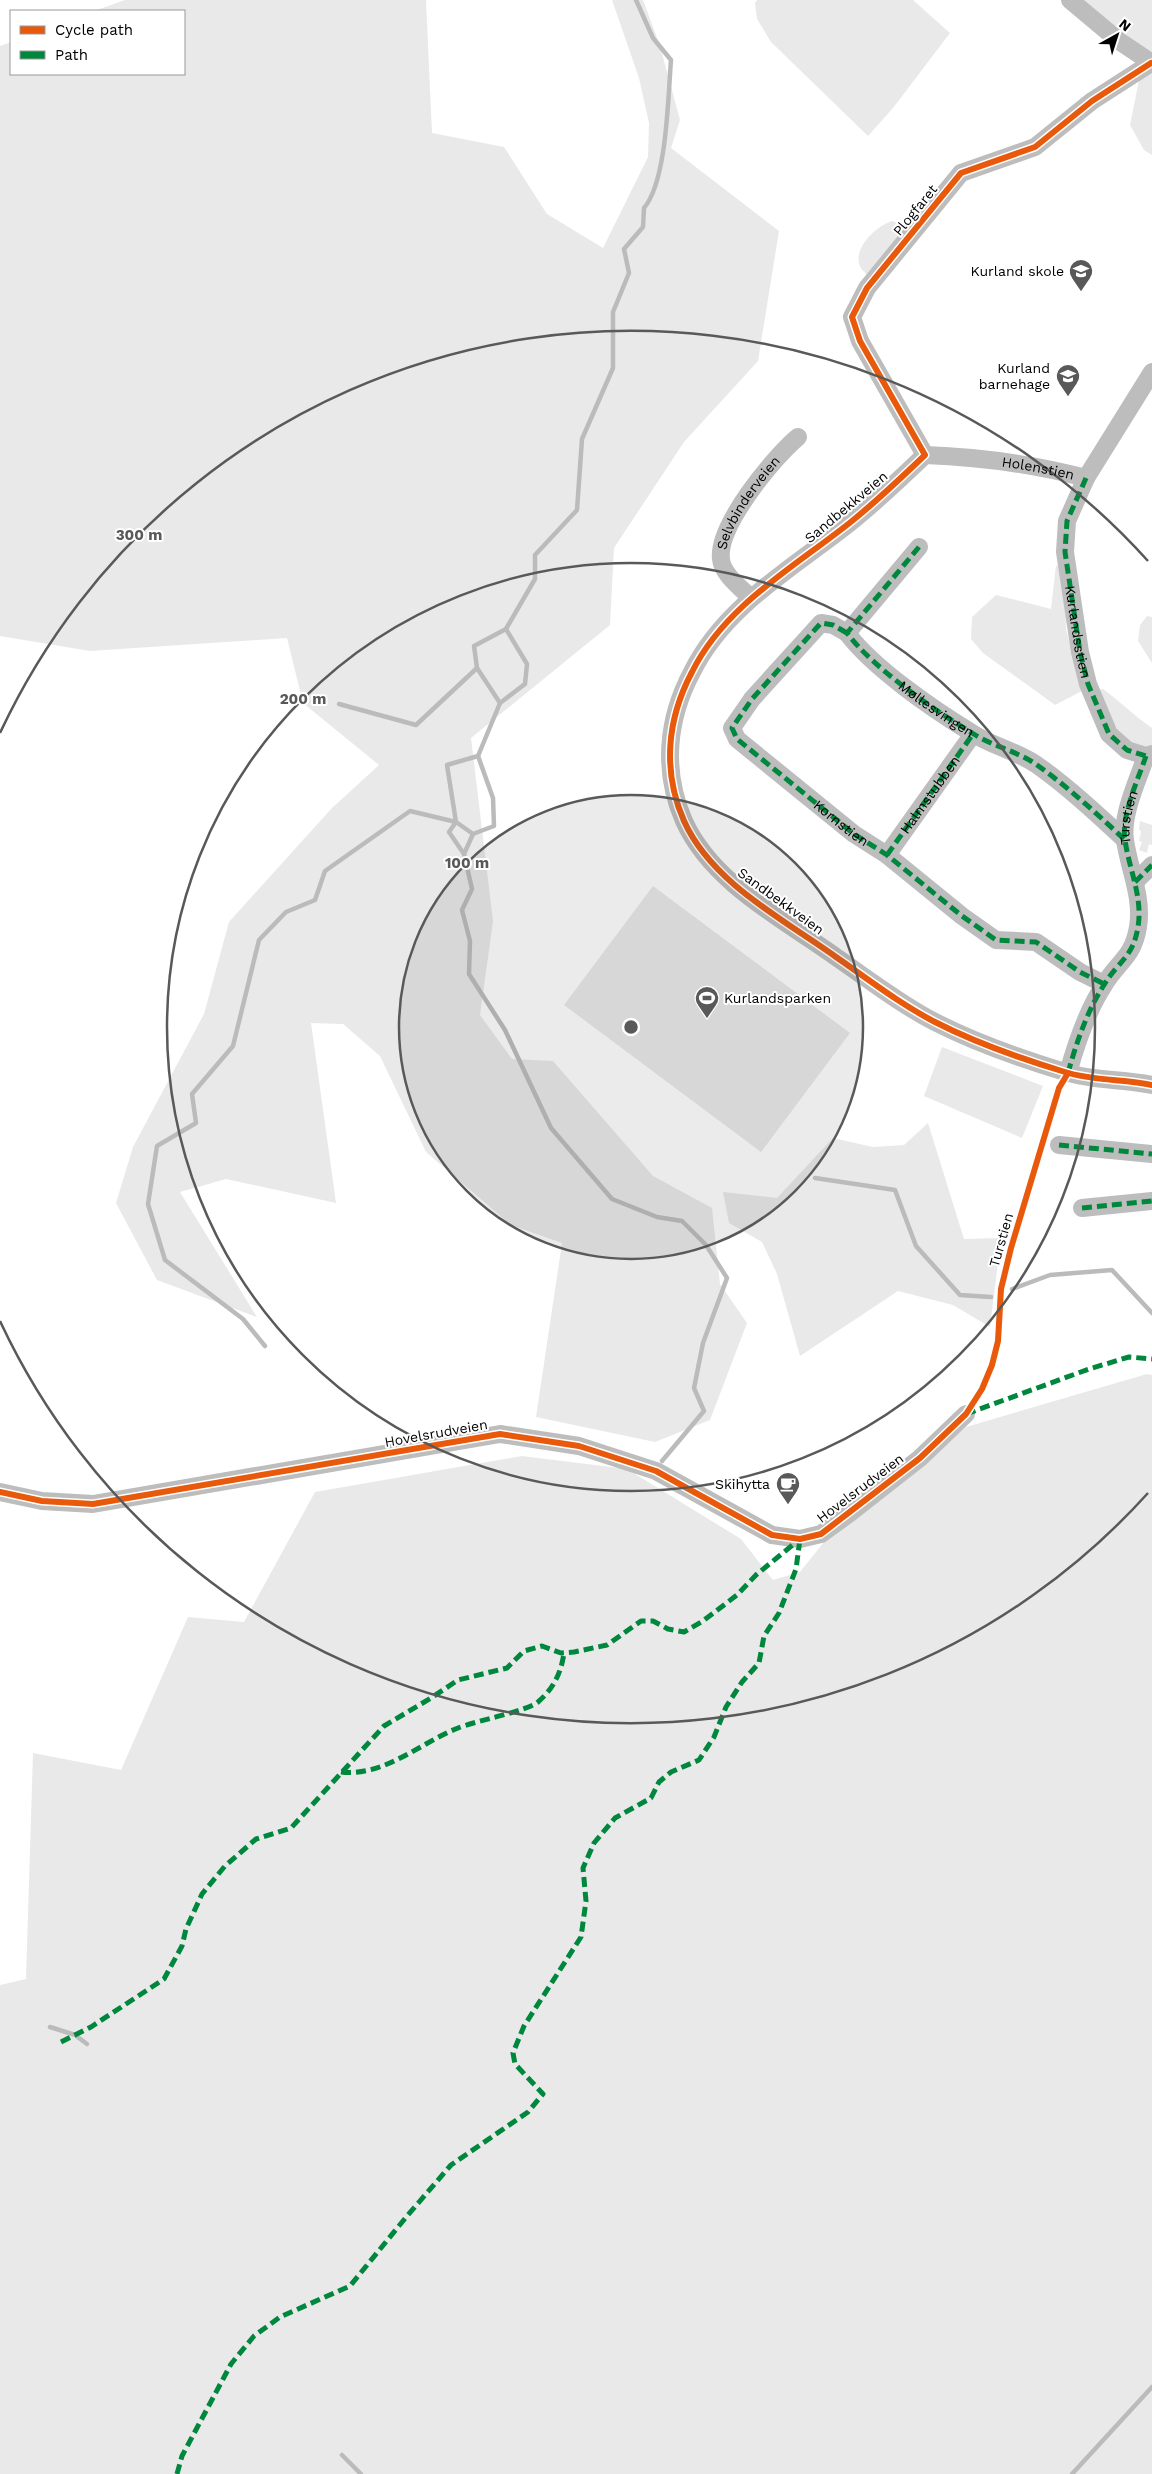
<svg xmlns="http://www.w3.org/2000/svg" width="1152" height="2474" viewBox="0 0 1152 2474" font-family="'Work Sans',sans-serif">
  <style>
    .green { fill: #e9e9e9 }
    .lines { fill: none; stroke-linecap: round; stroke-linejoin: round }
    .stream { stroke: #bbb; stroke-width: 4.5 }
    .minor { stroke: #bdbdbd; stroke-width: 18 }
    .quiet { stroke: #00873e; stroke-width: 5; stroke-dasharray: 10 5; stroke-linecap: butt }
    .cycleway-casing { stroke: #fff; stroke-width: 9 }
    .cycleway { stroke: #e8590c; stroke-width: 6 }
    .ring { fill: none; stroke: #595959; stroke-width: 2.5 }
    .labels { text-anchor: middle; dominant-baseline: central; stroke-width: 4; stroke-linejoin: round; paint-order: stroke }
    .street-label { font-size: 14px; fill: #000; stroke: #fff }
    .poi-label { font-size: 14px; fill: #000; stroke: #fff; text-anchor: end }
    .centre { fill: #595959; stroke: #fff; stroke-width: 2.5 }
    .ring-label { font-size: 15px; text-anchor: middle; font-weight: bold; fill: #595959; stroke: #fff; stroke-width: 4; stroke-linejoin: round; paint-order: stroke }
  </style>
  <rect width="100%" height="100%" fill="#fff"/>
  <g class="green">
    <path d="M125 0H426L432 133 504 147 547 214 603 248 648 157 649 123 639 78 612 0H643L660 46 680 120 671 148 779 231 758 361 684 442 614 548 610 625 471 738 493 921 480 1015 512 1059 553 1061 653 1176 712 1208 720 1284 747 1323 710 1420 655 1442 536 1417 562 1243 511 1225 426 1152 380 1056 343 1024 311 1023 336 1203 226 1179 180 1192 257 1317 157 1280 116 1203 133 1147 204 1014 229 922 331 809 379 765 303 703 287 638 90 651 0 636V46L11 42V74H184V11H94Z"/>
    <path d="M757 0H913L950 33 893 108 868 136 771 42 757 19 755 3Z"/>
    <path d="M1078 0H1152V52L1138 46Z"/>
    <path d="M1141 70H1152V155L1144 150 1130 125Z"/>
    <path d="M892 221 902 225 905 232 869 276C843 259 871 228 892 221Z"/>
    <path d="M1056 565 1065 568 1066 629 1082 691 1055 705 983 653 971 639 972 617 996 595 1051 609Z"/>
    <path d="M1147 616 1152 617V663L1138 641 1140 625Z"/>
    <path d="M1103 689C1120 701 1134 716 1152 728V752L1134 750 1115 731 1094 691Z"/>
    <path d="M1140 821 1152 825V845L1149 844 1147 853 1139 850 1142 842 1139 841 1141 832 1139 829Z"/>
    <path d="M653 886 850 1033 761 1152 564 1005Z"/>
    <path d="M942 1047 1043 1086 1022 1138 924 1096Z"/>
    <path d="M928 1123 964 1239 1001 1238 990 1327 953 1305 898 1291 800 1356 777 1274 762 1242 729 1223 723 1192 777 1198 833 1138 873 1147 904 1145Z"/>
    <path d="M1147 1374 1152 1375V2474H0V1985L26 1979 33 1753 121 1770 188 1617 244 1622 315 1492 522 1456 627 1469 741 1539 773 1580 800 1572 824 1542 966 1427Z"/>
  </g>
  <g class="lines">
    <g class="stream">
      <path d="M636 0 653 38 671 60C668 97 667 181 644 208L643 227 624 249 629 273 613 312V368L582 439 577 510 535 555V579L506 629 474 646 477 668 500 703 478 756 447 765 456 822 449 832 464 854 472 889 462 910 470 941 469 974 505 1030 551 1128 612 1199 657 1217 682 1221 706 1245 727 1278 703 1343 694 1388 704 1411 662 1461"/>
      <path d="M500 703 525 684 527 664 506 629"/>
      <path d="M339 704 416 725 477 668"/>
      <path d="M464 854 473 834 494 826 493 798 478 756"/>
      <path d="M815 1178 895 1190 916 1246 960 1295 991 1297"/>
      <path d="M1012 1289 1050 1275 1112 1270 1152 1313"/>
      <path d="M265 1346 243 1319 165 1260 148 1204 157 1146 196 1123 192 1094 233 1046 259 940 286 912 315 900 325 871 410 811 456 822 473 834"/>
      <path d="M50 2027 75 2035 87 2044"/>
      <path d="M342 2455 361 2474"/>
      <path d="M1072 2474 1152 2387"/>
    </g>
    <g class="minor">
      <path d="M1070 0 1119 41 1152 63"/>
      <path d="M925 455C901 478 878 500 852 521 796 566 725 605 692 672 667 719 662 771 684 821 712 883 783 919 836 957 868 979 900 1004 935 1022 976 1043 1022 1059 1065 1072 1093 1081 1124 1079 1152 1085"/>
      <path d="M925 455 860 341 852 317 867 288 961 173 1035 147 1092 101 1151 63"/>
      <path id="s1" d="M925 455C979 457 1033 464 1086 478L1152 372"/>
      <path id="s2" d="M1086 478 1067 521 1065 552 1080 652 1088 684 1109 734 1127 750 1146 756 1152 754"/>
      <path id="s3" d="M919 547 847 633C873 668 934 710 972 733 992 746 1017 751 1037 765 1068 787 1096 813 1124 839"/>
      <path id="s4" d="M751 598C741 588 722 574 721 559 717 526 773 458 798 437"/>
      <path id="s5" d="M847 633 833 625 821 623 752 699 732 728 737 739 854 834 887 855 962 916 996 940 1036 942 1080 972 1104 984"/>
      <path d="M887 855 973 734"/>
      <path d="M1135 882 1152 865"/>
      <path d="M1068 1073C1076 1044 1087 1011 1104 985 1118 961 1133 958 1138 927 1143 897 1129 869 1125 840 1121 815 1138 780 1146 756"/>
      <path d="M1059 1145 1152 1154"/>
      <path d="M1082 1208 1152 1201"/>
      <path d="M0 1492 42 1501 93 1504 500 1434 579 1446 656 1471 772 1535 800 1539 821 1534 850 1513 920 1458 966 1414"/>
    </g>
    <g class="quiet">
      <path d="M1086 478 1067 521 1065 552 1080 652 1088 684 1109 734 1127 750 1146 756 1150 755"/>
      <path d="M919 547 847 633C873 668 934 710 972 733 992 746 1017 751 1037 765 1068 787 1096 813 1124 839"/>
      <path d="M847 633 833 625 821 623 752 699 732 728 737 739 854 834 887 855 962 916 996 940 1036 942 1080 972 1104 984"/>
      <path id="s6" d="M887 855 973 734"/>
      <path d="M1135 882 1152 865"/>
      <path id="s7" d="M1068 1073C1076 1044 1087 1011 1104 985 1118 961 1133 958 1138 927 1143 897 1129 869 1125 840 1121 815 1138 780 1146 756"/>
      <path d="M1059 1145 1152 1154"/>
      <path d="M1082 1208 1152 1201"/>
      <path d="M966 1414 1089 1369 1129 1357 1152 1359"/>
      <path d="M341 1772C384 1777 420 1743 458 1728 475 1721 527 1711 538 1702 554 1688 561 1673 564 1653"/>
      <path d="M61 2042 91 2027 164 1979 182 1946 186 1929 202 1894 225 1866 256 1839 291 1828 384 1726 431 1698 458 1680 507 1668 524 1651 542 1646 561 1653 574 1652 607 1645 641 1621H653L668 1629 684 1632 703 1621 737 1595 756 1575 800 1539"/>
      <path d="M177 2474 182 2456 231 2364 254 2336 280 2317 350 2286 407 2216 451 2165 528 2112 543 2094 515 2064 513 2053 524 2026 581 1937 586 1901 583 1868 594 1843 615 1818 651 1798 659 1782 671 1772 699 1760 714 1737 726 1707 742 1682 759 1663 764 1636 779 1613 796 1569 800 1539"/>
    </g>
    <g class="cycleway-casing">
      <g id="cycleway">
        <path d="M1151 63 1092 101 1035 147 961 173 867 288 852 317 860 341 925 455C901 478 878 500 852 521 796 566 725 605 692 672 667 719 662 771 684 821 712 883 783 919 836 957 868 979 900 1004 935 1022 976 1043 1022 1059 1065 1072 1093 1081 1124 1079 1152 1085"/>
        <path d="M0 1492 42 1501 93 1504 500 1434 579 1446 656 1471 772 1535 800 1539 821 1534 920 1458 966 1414 982 1389 992 1365 998 1341 1001 1289 1011 1248 1059 1088 1068 1073"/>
      </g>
    </g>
    <use href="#cycleway" class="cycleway"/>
  </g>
  <circle cx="631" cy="1027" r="232" fill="#595959" fill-opacity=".12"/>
  <g class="ring">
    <circle cx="631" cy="1027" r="232"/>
    <circle cx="631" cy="1027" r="464"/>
    <path d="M1148 1493A696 696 0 0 1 0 1321M0 733A696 696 0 0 1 1148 561"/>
  </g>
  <defs>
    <g id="school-pin" transform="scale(1.25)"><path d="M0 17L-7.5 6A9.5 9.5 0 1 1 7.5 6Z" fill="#595959" stroke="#fff"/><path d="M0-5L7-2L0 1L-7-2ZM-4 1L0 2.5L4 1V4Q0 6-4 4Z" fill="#fff"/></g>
    <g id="stadium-pin" transform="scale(1.25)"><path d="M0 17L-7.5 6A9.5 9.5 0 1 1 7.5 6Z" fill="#595959" stroke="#fff"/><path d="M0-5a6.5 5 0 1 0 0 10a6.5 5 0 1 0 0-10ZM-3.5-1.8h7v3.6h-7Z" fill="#fff"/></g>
    <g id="cafe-pin" transform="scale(1.25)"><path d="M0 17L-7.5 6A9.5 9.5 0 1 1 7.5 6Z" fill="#595959" stroke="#fff"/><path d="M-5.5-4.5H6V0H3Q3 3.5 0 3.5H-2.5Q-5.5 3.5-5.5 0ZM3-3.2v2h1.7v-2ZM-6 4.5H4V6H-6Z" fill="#fff"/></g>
  </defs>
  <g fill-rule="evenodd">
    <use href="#school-pin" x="1081" y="271"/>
    <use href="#school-pin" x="1068" y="376"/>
    <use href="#stadium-pin" x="707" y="998"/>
    <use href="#cafe-pin" x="788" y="1484"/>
  </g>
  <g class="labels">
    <g class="street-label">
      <text transform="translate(915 210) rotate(-51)">Plogfaret</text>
      <text stroke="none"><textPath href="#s1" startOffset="114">Holenstien</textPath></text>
      <text stroke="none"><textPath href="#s4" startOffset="114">Selvbinderveien</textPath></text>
      <text transform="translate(846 507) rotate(-40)">Sandbekkveien</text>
      <text stroke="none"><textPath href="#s2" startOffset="159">Kurlandsstien</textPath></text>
      <text stroke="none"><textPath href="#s3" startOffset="230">Møllesvingen</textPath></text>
      <text stroke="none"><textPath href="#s6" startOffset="74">Halmstubben</textPath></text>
      <text stroke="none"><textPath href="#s7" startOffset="275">Turstien</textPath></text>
      <text stroke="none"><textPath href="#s5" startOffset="312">Kornstien</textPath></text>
      <text transform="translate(781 901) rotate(36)">Sandbekkveien</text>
      <text transform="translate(1001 1240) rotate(-74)">Turstien</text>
      <text transform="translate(436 1433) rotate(-10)">Hovelsrudveien</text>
      <text transform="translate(860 1488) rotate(-37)">Hovelsrudveien</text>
    </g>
    <g class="poi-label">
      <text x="1064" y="271">Kurland skole</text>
      <text x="1050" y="368">Kurland<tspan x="1050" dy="16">barnehage</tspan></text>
      <text x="724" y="998" text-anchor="start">Kurlandsparken</text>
      <text x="770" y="1484">Skihytta</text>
    </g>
  </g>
  <circle cx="631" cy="1027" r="8" class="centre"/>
  <g class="ring-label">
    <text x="139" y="540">300 m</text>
    <text x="303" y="704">200 m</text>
    <text x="467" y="868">100 m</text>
  </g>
  <rect x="10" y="10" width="175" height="65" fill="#ffffff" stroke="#999999"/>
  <rect x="20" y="26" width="25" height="8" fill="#e8590c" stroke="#999999"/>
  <text x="55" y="35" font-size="15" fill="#000000">Cycle path</text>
  <rect x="20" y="51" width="25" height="8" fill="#00873e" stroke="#999999"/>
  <text x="55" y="60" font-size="15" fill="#000000">Path</text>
  <g transform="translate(1117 35) rotate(39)" stroke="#ffffff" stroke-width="4" paint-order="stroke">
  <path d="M0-4L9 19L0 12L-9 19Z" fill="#000000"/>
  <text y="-8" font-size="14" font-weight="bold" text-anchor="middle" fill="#000000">N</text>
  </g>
</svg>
